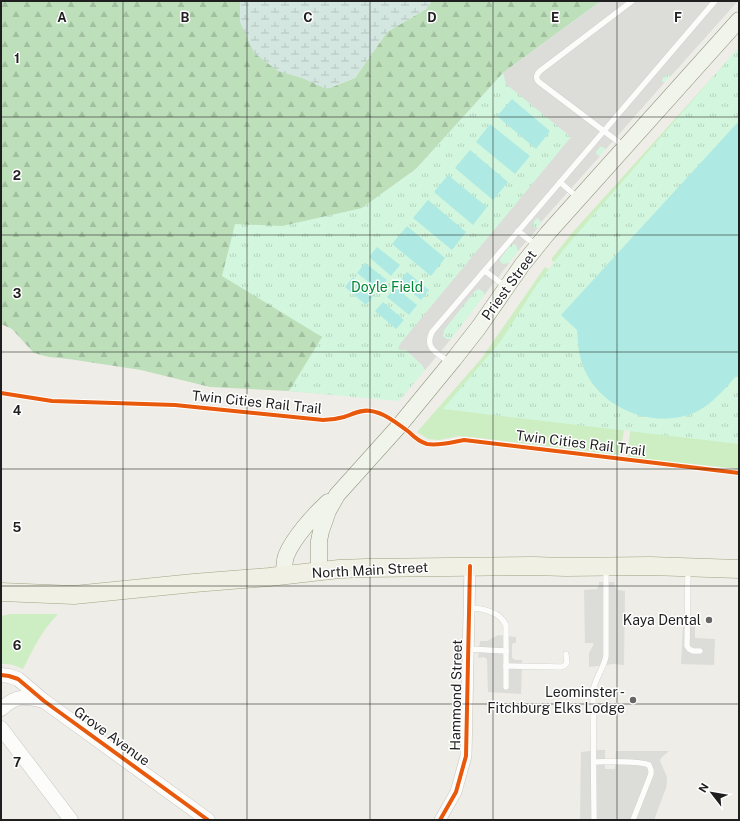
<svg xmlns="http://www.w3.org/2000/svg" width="740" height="821" viewBox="0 0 740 821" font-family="'Public Sans',sans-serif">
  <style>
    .grass { fill: #cdeec3 }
    .forest { fill: url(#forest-firs) }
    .wetland { fill: url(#wetland-marsh) }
    .park { fill: url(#park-tufts) }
    .pitch { fill: #aeeae3 }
    .parking { fill: #dcdcd9 }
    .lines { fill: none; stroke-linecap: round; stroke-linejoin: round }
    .service-casing { stroke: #c6c6c3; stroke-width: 6 }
    .minor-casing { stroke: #c6c6c3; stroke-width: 12 }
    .tertiary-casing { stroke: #c6c6c3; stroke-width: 15 }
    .secondary-casing { stroke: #8f987e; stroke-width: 17 }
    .primary-casing { stroke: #a4a383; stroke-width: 19 }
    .service { stroke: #fcfcfb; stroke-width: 5.5 }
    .minor { stroke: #fcfcfb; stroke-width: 11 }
    .tertiary { stroke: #fcfcfb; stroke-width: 14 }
    .secondary { stroke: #f1f4ea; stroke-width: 16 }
    .primary { stroke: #f1f0e4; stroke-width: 18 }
    .cycleway-casing { stroke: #fff; stroke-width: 6 }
    .cycleway { stroke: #e8590c; stroke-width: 4 }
    .grid { fill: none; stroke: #1f1f1f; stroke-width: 1; stroke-opacity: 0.55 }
    .poi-dot { fill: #676765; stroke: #fff; stroke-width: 1.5 }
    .labels { text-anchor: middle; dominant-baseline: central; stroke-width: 3; stroke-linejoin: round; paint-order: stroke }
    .street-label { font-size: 14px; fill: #1f1f1f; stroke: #fff }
    .park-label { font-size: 14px; fill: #018937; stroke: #fff }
    .poi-label { font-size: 14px; fill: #1f1f1f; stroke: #fff; text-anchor: end }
    .grid-label { font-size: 13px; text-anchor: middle; font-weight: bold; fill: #1f1f1f; stroke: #fff; stroke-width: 3; stroke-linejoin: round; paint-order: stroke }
  </style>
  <defs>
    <pattern id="forest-firs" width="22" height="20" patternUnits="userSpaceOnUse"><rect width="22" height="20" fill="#bddfba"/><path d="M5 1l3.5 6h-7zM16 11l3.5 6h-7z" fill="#a2bf9f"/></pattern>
    <pattern id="wetland-marsh" width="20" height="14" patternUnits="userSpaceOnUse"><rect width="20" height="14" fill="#d4e6e0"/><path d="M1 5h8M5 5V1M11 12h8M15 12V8" fill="none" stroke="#b6c5c0"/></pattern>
    <pattern id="park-tufts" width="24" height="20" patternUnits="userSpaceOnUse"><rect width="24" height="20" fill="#d3f7de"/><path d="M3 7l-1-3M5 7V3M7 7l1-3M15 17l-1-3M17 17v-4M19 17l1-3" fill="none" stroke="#b5d3be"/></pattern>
  </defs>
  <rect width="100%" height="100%" fill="#eeede7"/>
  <g class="grass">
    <path d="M739 48 556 262 552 261V258L572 233Z"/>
    <path d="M545 267 550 270 625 423 620 455 470 437 459 436 439 440 428 439 417 432 481 359Z"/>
    <path d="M632 426 739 437V469L627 457 630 432Z"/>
    <path d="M10 614H58C42 630 33 649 23 669 16 666 9 663 1 664V616Z"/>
  </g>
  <path class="forest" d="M1 1H240V22L305 79 327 89 355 78 387 32 426 9 432 1H601L503 73 416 169 362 208 338 395 289 391 210 387 141 370 69 359 49 357 34 353 12 329 1 324Z"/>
  <path class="wetland" d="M240 1H432L426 9 387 32 355 78 327 89 305 79 278 71 254 53 240 22Z"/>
  <g class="park">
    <path d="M601 1H736L541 222 540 225 525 242 452 338 399 401 289 391 322 337 222 276 235 224 282 226 362 208 416 169 503 73Z"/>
    <path d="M739 47V444L443 409 501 341 536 286 564 249Z"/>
  </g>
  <g class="pitch">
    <path d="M512 99 550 131 536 149 497 116Z"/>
    <path d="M739 121V373C726 387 713 404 696 412 655 430 602 410 584 369 579 357 578 344 577 330L561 315Z"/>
    <path d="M490 124 530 156 515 174 476 142Z"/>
    <path d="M470 150 508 182 493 200 455 168Z"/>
    <path d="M448 175 487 207 473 225 434 192Z"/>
    <path d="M428 200 466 232 452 250 413 218Z"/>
    <path d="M407 226 445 258 431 276 392 244Z"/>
    <path d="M377 247 400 265 391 276 369 257Z"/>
    <path d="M365 263 387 280 379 290 357 273Z"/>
    <path d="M407 272 429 290 421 300 399 282Z"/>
    <path d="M353 277 374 295 366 305 345 287Z"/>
    <path d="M395 287 417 305 409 315 387 297Z"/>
    <path d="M383 302 404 320 396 329 375 311Z"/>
  </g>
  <g class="parking">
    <path d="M601 1H738L670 77 668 74 665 75 664 76 662 80V82H665L605 150 604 147 603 146 600 147 596 152 597 155 600 156 541 222 538 218 535 220 532 225V227L538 228 518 251 516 245 511 244 509 246 500 259V261L503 264 509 263 484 295V292L479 289 475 291 444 330 443 336 447 339H451L425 370 422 365 406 350H401L398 349 400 344 571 137 506 84 503 73Z"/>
    <path d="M599 582H614L615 587 618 590 625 591 624 665 613 664 589 667V653L594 644 592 643H585L584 590 597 589 599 585Z"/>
    <path d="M683 625H695V638L715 639 714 665 681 664Z"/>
    <path d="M498 635 516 637V643H513L512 645V658L515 660H522L521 694 488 692 487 659 484 657 478 658 479 650 480 641H487L495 637Z"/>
    <path d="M598 750H605V769H615L616 751H669L661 758 660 761 667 777V781L666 788 654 820H580L581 752Z"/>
  </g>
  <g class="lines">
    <g class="service-casing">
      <g id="service">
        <path d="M625 147 539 82C535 78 536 75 540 71L632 1"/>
        <path d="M560 182 578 198"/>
        <path d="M518 231 537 246"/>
        <path d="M485 271 505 286"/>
        <path d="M449 362C437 353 424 348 432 332L715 1"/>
        <path d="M688 569 687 646 689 649 693 651H700"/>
        <path d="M469 608C483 608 500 612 506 625V687"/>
        <path d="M468 649 506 651"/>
        <path d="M506 666 561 667 564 666 567 663 566 654"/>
        <path d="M594 762C606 762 640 760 649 765L651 770V774L633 820"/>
        <path d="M594 820V814L593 691C595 678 604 668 606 656V569"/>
      </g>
    </g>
    <g class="minor-casing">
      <path id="minor" d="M440 820 456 792 466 756 470 566"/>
    </g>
    <g class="tertiary-casing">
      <g id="tertiary">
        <path d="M1 675 9 676 18 679 44 701 208 820"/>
        <path d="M1 709C17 695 24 696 44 701"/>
        <path d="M1 728 71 820"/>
      </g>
    </g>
    <g class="secondary-casing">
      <g id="secondary">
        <path d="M319 571V541L321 531 328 511 337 495 399 426 454 359 479 327 522 265 547 234 739 20"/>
        <path d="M284 575C284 569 284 562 286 556 293 538 314 515 328 502"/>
      </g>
    </g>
    <g class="primary-casing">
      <path id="primary" d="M1 592 74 595 194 583 269 577 339 569 366 568 533 566 566 567 650 566 739 569"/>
    </g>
    <use href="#service" class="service"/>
    <use href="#minor" class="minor"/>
    <use href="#tertiary" class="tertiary"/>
    <use href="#secondary" class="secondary"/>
    <use href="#primary" class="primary"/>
    <g class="cycleway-casing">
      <g id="cycleway">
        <path d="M1 393 52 401 175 405 323 420C330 420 337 419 344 417 353 414 362 409 371 411 385 413 398 424 409 432 414 437 420 442 427 444 440 446 452 442 464 440L739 473"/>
        <path d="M1 675 9 676 18 679 44 701 208 820"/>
        <path d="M440 820 456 792 466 756 470 566"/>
      </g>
    </g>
    <use href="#cycleway" class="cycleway"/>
  </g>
  <path class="grid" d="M123 1V820M247 1V820M370 1V820M493 1V820M617 1V820M1 117H739M1 235H739M1 352H739M1 469H739M1 586H739M1 704H739"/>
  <g class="poi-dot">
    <circle cx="709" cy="620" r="4"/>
    <circle cx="633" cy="700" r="4"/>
  </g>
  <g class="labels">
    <g class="street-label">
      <text transform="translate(509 285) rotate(-54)">Priest Street</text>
      <text transform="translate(257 402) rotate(6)">Twin Cities Rail Trail</text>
      <text transform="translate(581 443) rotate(7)">Twin Cities Rail Trail</text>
      <text transform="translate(370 570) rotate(-3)">North Main Street</text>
      <text transform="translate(456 695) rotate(-89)">Hammond Street</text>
      <text transform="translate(112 736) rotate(36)">Grove Avenue</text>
    </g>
    <g class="park-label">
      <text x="387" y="287">Doyle Field</text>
    </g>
    <g class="poi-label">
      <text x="701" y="620">Kaya Dental</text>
      <text x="625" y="692">Leominster -<tspan x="625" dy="16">Fitchburg Elks Lodge</tspan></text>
    </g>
  </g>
  <g class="grid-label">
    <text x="62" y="22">A</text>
    <text x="185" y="22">B</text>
    <text x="308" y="22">C</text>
    <text x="432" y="22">D</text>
    <text x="555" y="22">E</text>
    <text x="678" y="22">F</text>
    <text x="17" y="63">1</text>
    <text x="17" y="180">2</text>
    <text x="17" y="298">3</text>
    <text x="17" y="415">4</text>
    <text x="17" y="532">5</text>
    <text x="17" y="650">6</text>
    <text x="17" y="767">7</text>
  </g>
  <rect width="740" height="821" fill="none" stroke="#1f1f1f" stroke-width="4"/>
  <g transform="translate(712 793) rotate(301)" stroke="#ffffff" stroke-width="3" paint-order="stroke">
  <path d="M0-3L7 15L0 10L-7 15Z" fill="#1f1f1f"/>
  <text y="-6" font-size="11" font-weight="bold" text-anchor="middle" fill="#1f1f1f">N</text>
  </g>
</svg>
